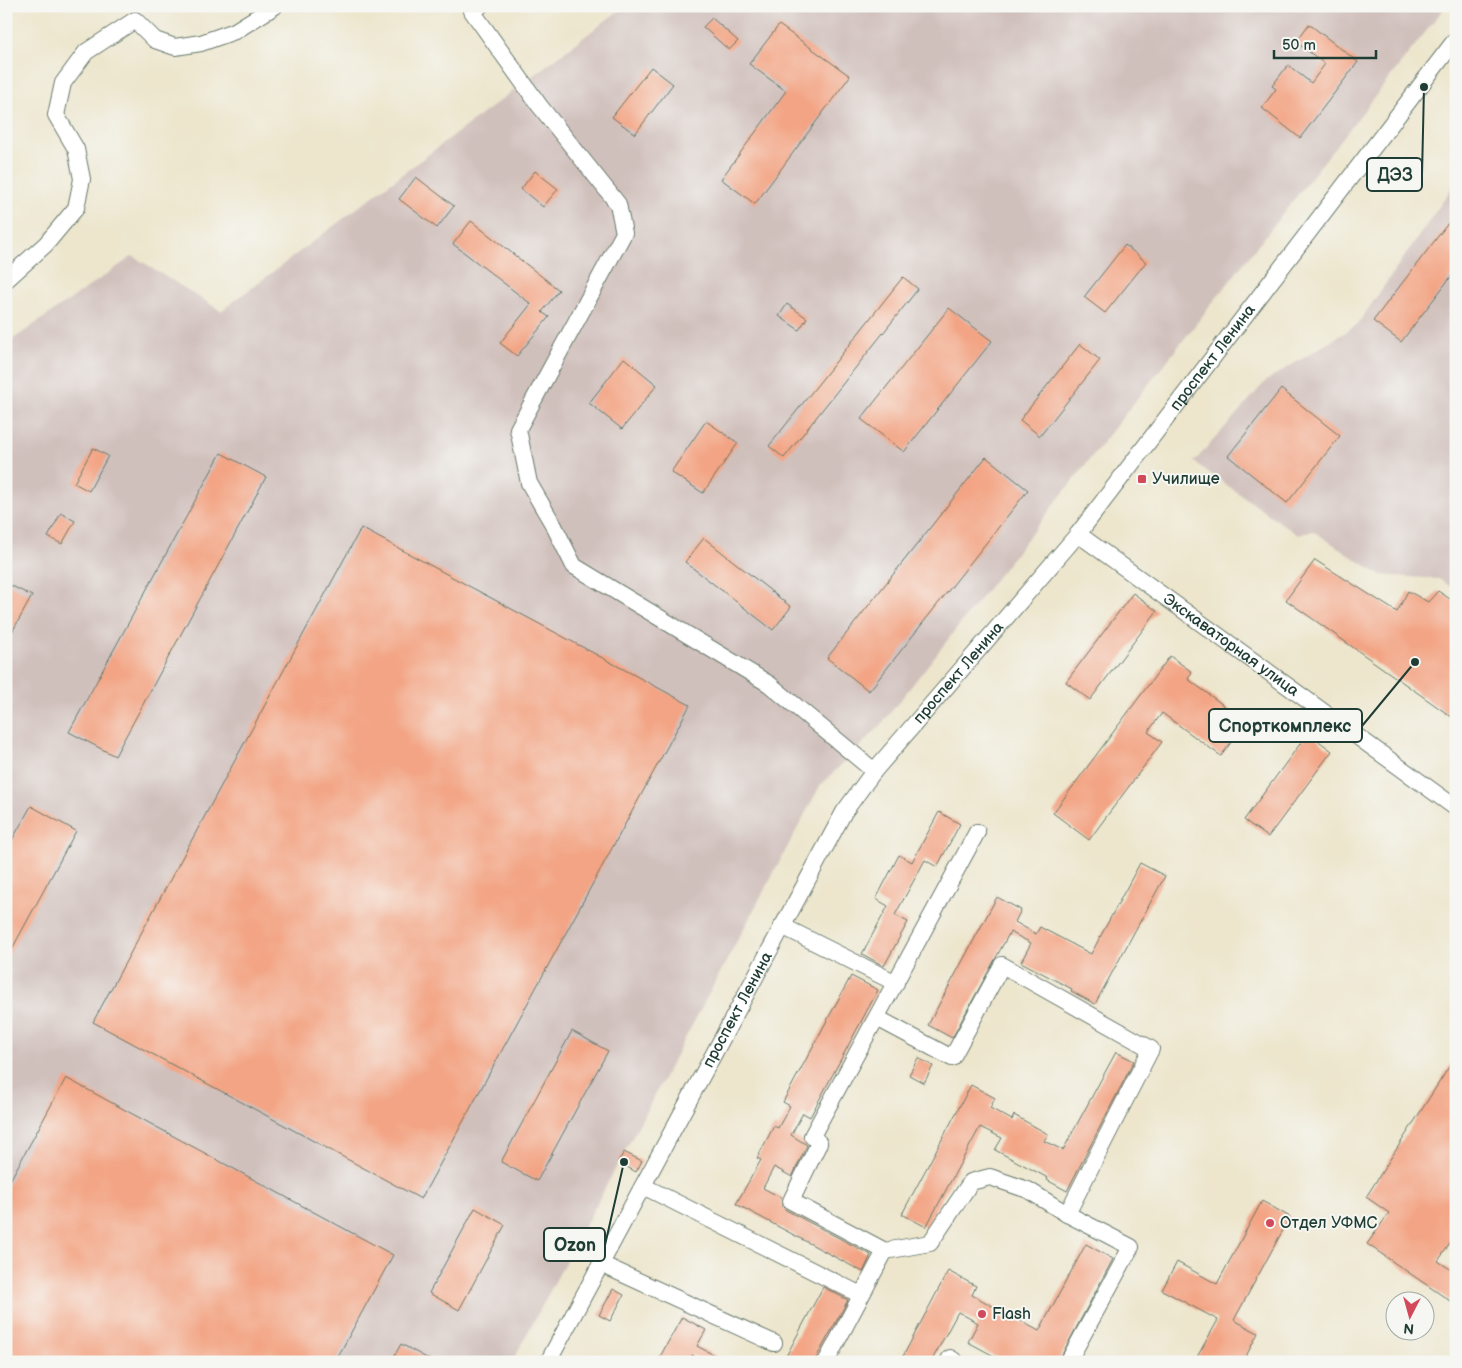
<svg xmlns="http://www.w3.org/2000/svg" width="1462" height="1368" viewBox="0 0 1462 1368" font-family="'Balsamiq Sans',sans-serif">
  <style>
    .industrial { fill: #d0c0bc }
    .building { fill: #f3a484 }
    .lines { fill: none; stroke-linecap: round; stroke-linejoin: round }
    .minor-casing { stroke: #67786a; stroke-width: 18 }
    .minor { stroke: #fff; stroke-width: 16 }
    .poi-dot { fill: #d1495b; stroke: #f6f6f2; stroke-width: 2 }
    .labels { text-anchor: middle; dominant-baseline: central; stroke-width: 4; stroke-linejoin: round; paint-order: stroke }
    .street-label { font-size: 16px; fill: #1f3d34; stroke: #f6f6f2 }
    .poi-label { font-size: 16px; fill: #1f3d34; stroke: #f6f6f2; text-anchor: start }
    .leader { fill: none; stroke: #1f3d34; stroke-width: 2 }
    .callout-dot { fill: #1f3d34; stroke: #f6f6f2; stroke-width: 2 }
    .callout { fill: #f6f6f2; stroke: #1f3d34; stroke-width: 2 }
    .callout-label { font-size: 18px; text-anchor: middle; font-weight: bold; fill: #1f3d34 }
  </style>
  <rect width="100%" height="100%" fill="#f6f6f2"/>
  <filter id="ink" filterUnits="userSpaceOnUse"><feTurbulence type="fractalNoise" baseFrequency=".02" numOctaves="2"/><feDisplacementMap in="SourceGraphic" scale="10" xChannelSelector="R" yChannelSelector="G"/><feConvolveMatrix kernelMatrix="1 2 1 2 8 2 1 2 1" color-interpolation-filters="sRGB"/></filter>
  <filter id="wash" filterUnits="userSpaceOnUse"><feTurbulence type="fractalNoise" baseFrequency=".0096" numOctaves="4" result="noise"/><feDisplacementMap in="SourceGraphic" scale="20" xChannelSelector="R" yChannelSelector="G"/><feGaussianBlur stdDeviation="1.12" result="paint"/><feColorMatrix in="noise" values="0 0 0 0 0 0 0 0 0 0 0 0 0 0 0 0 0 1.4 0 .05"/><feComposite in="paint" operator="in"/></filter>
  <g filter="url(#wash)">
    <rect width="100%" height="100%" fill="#ede6cd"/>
    <g class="industrial">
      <path d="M625 6H1446L880 726 820 786 512 1362H6V344L133 256 221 311Z"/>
      <path d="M1456 182V590L1439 579 1380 575 1313 531 1298 535 1194 462 1266 381 1357 325Z"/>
    </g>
    <g id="blocks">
      <g class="building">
        <path d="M712 18 738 41 729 50 703 27Z"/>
        <path d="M1309 24 1358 62 1300 138 1262 108 1276 89 1272 86 1288 65 1311 83 1325 64 1296 42Z"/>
        <path d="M779 25 850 76 755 204 721 179 786 91 749 64Z"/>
        <path d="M651 67 673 84 635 134 612 117Z"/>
        <path d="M535 171 558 189 543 207 521 189Z"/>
        <path d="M416 177 454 206 437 228 399 199Z"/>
        <path d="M1456 213V270L1401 342 1373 321Z"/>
        <path d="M471 221 559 290 542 312 549 317 517 356 500 343 531 304 453 244Z"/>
        <path d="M1125 245 1146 262 1105 313 1084 297Z"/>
        <path d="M903 277 918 289 784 458 769 446Z"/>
        <path d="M787 304 807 318 799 330 779 316Z"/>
        <path d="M949 308 992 341 904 452 861 419Z"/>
        <path d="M1080 344 1100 360 1040 436 1020 420Z"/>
        <path d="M624 358 657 385 622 429 589 403Z"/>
        <path d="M1281 389 1340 436 1287 503 1228 456Z"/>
        <path d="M706 421 738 443 703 493 671 472Z"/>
        <path d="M93 448 108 456 89 491 74 483Z"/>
        <path d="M221 453 266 477 115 756 69 732Z"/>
        <path d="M986 457 1028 490 869 691 827 658Z"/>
        <path d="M61 513 75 521 62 544 48 537Z"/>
        <path d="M361 528 690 705 421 1199 93 1022Z"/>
        <path d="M704 538 791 607 773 630 685 562Z"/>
        <path d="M1315 560 1397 612 1408 591 1428 602 1438 591 1456 603V720L1286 600Z"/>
        <path d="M6 583 32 596 6 643Z"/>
        <path d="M1133 593 1157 611 1090 700 1066 682Z"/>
        <path d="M1170 656 1192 672 1188 679 1246 722 1221 756 1162 713 1148 732 1162 742 1089 840 1053 813Z"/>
        <path d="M1308 733 1332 751 1268 837 1244 820Z"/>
        <path d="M31 806 76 831 6 960V851Z"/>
        <path d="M939 812 960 824 937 867 925 860 895 915 908 922 884 966 862 954 888 906 876 899 899 855 912 862Z"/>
        <path d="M1140 863 1165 876 1095 1004 1071 991 1072 989 1021 962 1031 943 1010 932 952 1038 928 1025 997 897 1021 910 1015 922 1036 934 1040 927 1091 954Z"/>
        <path d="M851 976 878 990 810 1117 803 1113 791 1135 807 1145 792 1177 774 1167 763 1188 782 1198V1206L786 1210 871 1255 863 1272 736 1204 761 1160 757 1158 774 1126 778 1128 790 1106 783 1102Z"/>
        <path d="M572 1031 608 1051 537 1181 501 1162Z"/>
        <path d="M1116 1052 1134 1061 1067 1191 1047 1180 1048 1178 995 1150 1002 1138 980 1127 926 1227 902 1214 971 1085 995 1098 990 1108 1012 1120 1014 1115 1048 1134 1044 1141 1063 1150Z"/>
        <path d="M1456 1056V1235L1438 1261 1456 1273V1305L1367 1244 1389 1213 1366 1197Z"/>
        <path d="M918 1058 933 1066 924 1083 909 1075Z"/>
        <path d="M66 1078 393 1255 335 1362H6V1188Z"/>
        <path d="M624 1152 642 1161 636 1172 618 1162Z"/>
        <path d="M1262 1201 1290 1217 1234 1320 1258 1333 1243 1362H1206L1197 1357 1218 1320 1162 1290 1177 1262 1217 1284Z"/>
        <path d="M475 1208 505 1225 459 1310 429 1293Z"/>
        <path d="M1086 1244 1113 1259 1058 1362H1005L968 1342 978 1323 958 1312 931 1362H900L948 1271 976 1286 972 1295 1039 1331Z"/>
        <path d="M823 1287 848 1300 814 1362H783Z"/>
        <path d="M613 1289 624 1295 610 1321 599 1315Z"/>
        <path d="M682 1317 706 1330 697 1346 727 1362H704L692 1355 689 1362H657Z"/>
        <path d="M401 1344 434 1362H391Z"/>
      </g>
    </g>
  </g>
  <g filter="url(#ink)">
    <use href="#blocks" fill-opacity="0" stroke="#67786a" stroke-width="1"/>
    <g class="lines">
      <g class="minor-casing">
        <g id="minor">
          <path d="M480 6 472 11 539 105 618 204 624 233 518 429 529 483 554 526 574 566 769 684 874 771"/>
          <path d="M6 280 46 244 76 208 82 179 76 149 56 115 63 83 86 52 135 20 155 40 175 47 201 43 235 31 275 6"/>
          <path id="s1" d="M1078 534 1456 808"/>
          <path d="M977 832 812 1136 819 1143 791 1201 885 1251 930 1243 971 1182 990 1177 1028 1190 1067 1214"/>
          <path d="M782 926 896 983"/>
          <path d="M877 1018 952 1058 1002 965 1151 1049 1067 1214 1131 1247 1068 1362"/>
          <path d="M643 1186 861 1295"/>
          <path d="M601 1264 774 1343"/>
          <path id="s2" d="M548 1362 844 812 874 771 1078 534 1456 39"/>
          <path d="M826 1362 885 1251"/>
          <path d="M948 1362 950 1358 956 1362"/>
        </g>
      </g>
      <use href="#minor" class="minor"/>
    </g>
  </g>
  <g class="poi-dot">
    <rect x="1137" y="474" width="10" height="10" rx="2.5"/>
    <circle cx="1270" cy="1223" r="5"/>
    <circle cx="982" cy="1314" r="5"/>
  </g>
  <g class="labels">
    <g class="street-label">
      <text stroke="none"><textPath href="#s2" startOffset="1210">проспект Ленина</textPath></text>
      <text stroke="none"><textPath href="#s1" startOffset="189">Экскаваторная улица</textPath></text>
      <text stroke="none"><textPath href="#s2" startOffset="805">проспект Ленина</textPath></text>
      <text stroke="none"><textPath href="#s2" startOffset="400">проспект Ленина</textPath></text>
    </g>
    <g class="poi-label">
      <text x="1152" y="479">Училище</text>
      <text x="1280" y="1223">Отдел УФМС</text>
      <text x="992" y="1314">Flash</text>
    </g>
  </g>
  <path class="leader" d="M1424 87L1422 175M1415 662L1362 726M624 1162L605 1245"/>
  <g class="callout-dot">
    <circle cx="1424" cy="87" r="5"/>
    <circle cx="1415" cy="662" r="5"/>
    <circle cx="624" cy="1162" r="5"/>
  </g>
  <g class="callout">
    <rect x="1367" y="158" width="55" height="33" rx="5"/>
    <rect x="1209" y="709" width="153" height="33" rx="5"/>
    <rect x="544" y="1228" width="61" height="33" rx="5"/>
  </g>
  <g class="callout-label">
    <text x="1395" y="181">ДЭЗ</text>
    <text x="1285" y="732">Спорткомплекс</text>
    <text x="575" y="1251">Ozon</text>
  </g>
  <rect width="1462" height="1368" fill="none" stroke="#f6f6f2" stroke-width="25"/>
  <g transform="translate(1410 1316) rotate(186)"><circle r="24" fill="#f6f6f2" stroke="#a0aca6"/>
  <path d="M0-4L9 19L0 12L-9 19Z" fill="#d1495b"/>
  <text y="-8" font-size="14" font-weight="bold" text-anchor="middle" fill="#1f3d34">N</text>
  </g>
  <path d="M1274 50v8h102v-8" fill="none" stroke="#1f3d34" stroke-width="2.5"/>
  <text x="1282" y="50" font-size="15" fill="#1f3d34" stroke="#f6f6f2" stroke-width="4" paint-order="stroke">50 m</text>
</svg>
